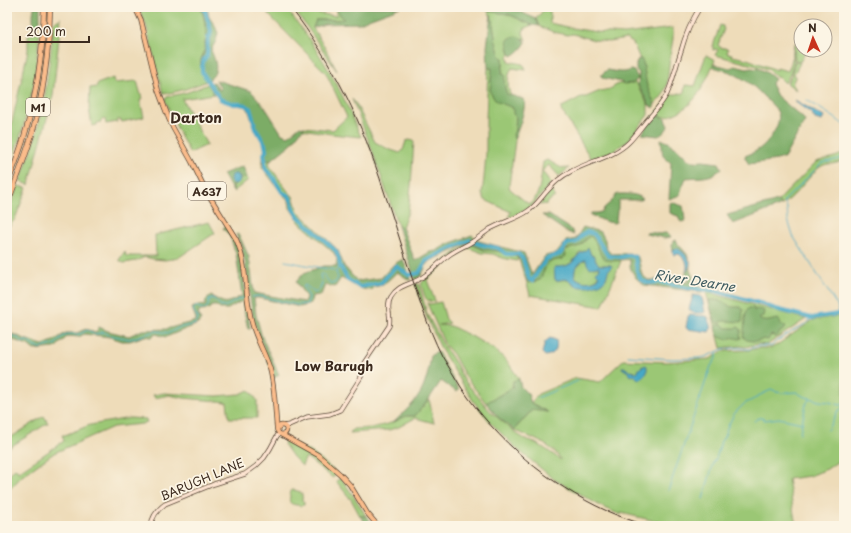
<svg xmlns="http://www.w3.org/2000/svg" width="851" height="533" viewBox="0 0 851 533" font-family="'Playpen Sans',sans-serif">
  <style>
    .green { fill: #9bc774; stroke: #6b7849; fill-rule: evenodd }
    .forest { fill: #7cac66; stroke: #5c6b42 }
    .water { fill: #46a8c6; stroke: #406972; fill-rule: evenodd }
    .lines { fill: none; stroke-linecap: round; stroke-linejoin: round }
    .stream { stroke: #46a8c6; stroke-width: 1 }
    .river { stroke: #46a8c6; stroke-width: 4 }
    .secondary-casing { stroke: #564535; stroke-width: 5 }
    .trunk-casing { stroke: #564535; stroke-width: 5.5 }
    .motorway-casing { stroke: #564535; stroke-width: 6 }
    .secondary { stroke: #fde4d1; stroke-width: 3.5 }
    .trunk { stroke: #fabc8b; stroke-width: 4 }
    .motorway { stroke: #fabc8b; stroke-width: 4.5 }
    .rail { stroke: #3b2a1e; stroke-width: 1 }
    .labels { text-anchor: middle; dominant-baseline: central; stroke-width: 3.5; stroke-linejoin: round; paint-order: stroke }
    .shield { fill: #fcf5e5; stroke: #75675a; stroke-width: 1 }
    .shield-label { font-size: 11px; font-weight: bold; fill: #3b2a1e }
    .street-label { font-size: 12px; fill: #3b2a1e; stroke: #fcf5e5 }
    .water-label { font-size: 13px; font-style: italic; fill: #3f5c61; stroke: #fcf5e5 }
    .neighbourhood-label { font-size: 13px; font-weight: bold; fill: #3b2a1e; stroke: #fcf5e5 }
    .quarter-label { font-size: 14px; font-weight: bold; fill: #3b2a1e; stroke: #fcf5e5 }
  </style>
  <rect width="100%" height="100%" fill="#fcf5e5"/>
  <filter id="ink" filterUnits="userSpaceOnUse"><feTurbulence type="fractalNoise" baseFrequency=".025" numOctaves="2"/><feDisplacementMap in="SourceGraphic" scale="8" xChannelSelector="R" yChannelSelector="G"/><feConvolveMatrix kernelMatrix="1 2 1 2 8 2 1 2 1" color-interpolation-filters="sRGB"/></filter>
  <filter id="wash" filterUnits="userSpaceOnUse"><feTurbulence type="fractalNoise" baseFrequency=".012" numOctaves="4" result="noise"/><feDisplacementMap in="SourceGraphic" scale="16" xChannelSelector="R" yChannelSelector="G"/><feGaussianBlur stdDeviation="0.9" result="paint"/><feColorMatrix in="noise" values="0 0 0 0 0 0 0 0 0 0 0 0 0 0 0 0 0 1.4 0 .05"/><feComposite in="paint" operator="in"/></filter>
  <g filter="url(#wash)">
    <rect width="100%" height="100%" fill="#eedcb9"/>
    <g class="green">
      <path d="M138 7H201L204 18 207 38 205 42V51L201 59 207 81C198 85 171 95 163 93L146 25Z"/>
      <path d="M268 7H285C307 34 327 64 342 95 349 108 354 123 361 137L331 134 303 129 304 127 333 130 347 117 326 73 268 14Z"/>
      <path d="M292 7H302L316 13 336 16V10L344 19 337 20H316L313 28 325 48 337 71 307 27Z"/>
      <path d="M546 7H550V23L572 28 597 32 624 34 673 28V39L670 56 667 85 663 95 656 103 654 104 646 86 641 60 639 57 633 43 626 39 609 42 594 40 573 34 568 35 553 32 539 26 536 19Z"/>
      <path d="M488 11 508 14 532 25 524 29 523 33 526 40 522 38 508 46 510 54 508 57 509 61C516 64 525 61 526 70L512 68C507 75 507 88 511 96L507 94 503 82 504 79C501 72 504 66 503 59 492 51 497 22 488 11Z"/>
      <path d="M61 18 53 96 29 185 20 181 35 140 45 95 51 49 53 23Z"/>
      <path d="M720 25 723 26V28L724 29 718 45 720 47 728 49 727 53 732 54V56L747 59 777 70V68L788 71 791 63 792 58H794C794 67 790 75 785 83L780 78 776 77 768 69 719 56 715 55 718 50 717 49 713 50V46Z"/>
      <path d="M40 30 34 83 23 128 7 176V145L28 50V35Z"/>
      <path d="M796 42 801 43V50H808L807 53H805L800 62 795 60 794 48V57H792L794 43V48Z"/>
      <path d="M706 55 715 60C706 81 697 105 674 114 667 117 666 118 659 116L657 112 666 101 668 95 684 93 685 85 695 86Z"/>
      <path d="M795 61 800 63 794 74 796 76 792 84 794 86 796 90 787 83 791 76Z"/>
      <path d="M488 68H492L490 91 514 108 516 116 514 138 515 141 509 186 510 189 526 202 529 204C541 198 541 174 543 162L547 160C555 163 560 170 569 168L559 176 549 165 542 171 551 183 531 207 510 217 509 215 511 212 485 200 482 194 484 178 486 154V120Z"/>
      <path d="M113 78 114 83 137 81 142 99 140 100 144 117 122 122 121 120H117V122L106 124 105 119 101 120V122L97 123V125L92 126 89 108 90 88 97 87V84Z"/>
      <path d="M628 82 636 83 648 104V115L629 140 613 151 591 159 565 116 561 111 562 107 581 97H586L600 91 610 89 618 84Z"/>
      <path d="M208 84 214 94 182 99 207 145 190 153 180 135 165 100 167 97 188 92Z"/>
      <path d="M352 99 356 104 375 142 388 149 400 153 403 150 406 141 409 140 414 141 411 186 408 212 402 227 398 226 371 147Z"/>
      <path d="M844 147V159C835 167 829 161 820 167 817 169 814 173 811 176 802 185 793 198 782 205L778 201 816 162C825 159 834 158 842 154Z"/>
      <path d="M263 158 270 161 269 165 287 190 293 196 298 211 338 250 344 266H336L337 259 334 253 300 223 290 208 289 201 280 191 262 167Z"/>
      <path d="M247 177 248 180 233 192V184H234L240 181V179Z"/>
      <path d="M18 186 27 188 15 219 7 229V214Z"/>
      <path d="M551 190 555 197 550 200 547 204 539 205Z"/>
      <path d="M209 222 215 233 178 258 165 260 153 259 145 257 136 261 124 263 119 260 125 251 126 256H156L155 235Z"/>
      <path d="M590 236C600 242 598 256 608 260 611 261 617 260 621 261L602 307 530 295 526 280 530 283 540 280 548 262 562 259 565 250 580 246ZM588 248 591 255 599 265H610L612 266 608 271 606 279 574 286C568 278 565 279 556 281L555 279 554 268 556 267C568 268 574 261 580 252L585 251Z"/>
      <path d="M471 244 484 250 498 251 507 255 518 257 517 261 502 258 493 254 482 253 469 248 461 251 453 256 427 280 435 301C424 304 424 292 421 284L425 279 448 258 456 252Z"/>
      <path d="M584 260H586L587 262 594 268 599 267 600 269 597 274 599 276C596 282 587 283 581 281 580 281 577 278 575 277 573 268 578 265 584 260Z"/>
      <path d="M415 284H419L427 314 446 350 449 353 456 364 464 380 490 411 517 434 525 439 532 441 547 450 561 460C552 444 531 438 514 430L532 410 547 412 531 403 538 394 576 378 600 382 623 360 666 362 710 359 723 351 750 350 758 348H771L777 345 813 320 844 315V457L827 469 810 476 788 479 796 526H676L621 513V515L604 508 555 480 517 449 490 422 474 402 442 351 427 318Z"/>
      <path d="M706 292 806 319 767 345 758 344 745 347 740 346 721 348Z"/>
      <path d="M441 302 446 319 450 323 439 325 451 326 473 337 495 350 507 361 519 379 513 381 512 388 486 403 465 376 453 354 445 345 427 303 430 304Z"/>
      <path d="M249 390 257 400V418H229L227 402 184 398 169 395 155 398 153 395 164 393 217 396 240 394Z"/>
      <path d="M429 399 434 423 415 418 399 427 389 430 350 433 353 429 371 428 388 424 396 421 406 416H415Z"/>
      <path d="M44 416 48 423 7 449V440Z"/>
      <path d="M130 418 146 419 147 422 142 424 113 427 54 453 22 476 7 492V476L16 468 18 472 64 441 62 435H65L90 425Z"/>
      <path d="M285 440 310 451 336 472V474L333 478 306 457 302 466 293 457 284 444Z"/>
      <path d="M341 478 357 501 366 516H360L352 501 336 481Z"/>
      <path d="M291 490C298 490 304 492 302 500L304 502V505C300 506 302 506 297 505 286 504 290 499 291 490Z"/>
    </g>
    <g class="forest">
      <path d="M34 7H40V23L33 27V14Z"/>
      <path d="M201 7H207L209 17 215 26 218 33 216 41 211 50C216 62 220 73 207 81 203 74 199 68 201 60 202 56 204 54 205 50 206 45 204 43 207 38L204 18Z"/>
      <path d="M337 7H340V8L348 7H400C388 13 373 16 360 23L325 24 313 28 316 20H337L344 19 336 10Z"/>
      <path d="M481 7H510L536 19 539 26 532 25 508 14 488 11Z"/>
      <path d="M491 14 496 42 500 56 503 58V62L502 74 505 75C504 83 504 86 507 94L523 99 525 102C524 114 519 127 515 138L514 139 513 135 515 130 516 117 513 114V108L498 102 495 100 490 92 492 68H488L487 47Z"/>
      <path d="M516 36 522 38 526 42C523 48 518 53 512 56 509 52 511 55 509 50 507 41 505 39 516 36Z"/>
      <path d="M638 59H641L643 62 647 86 655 105 653 108 649 105 647 101 638 85 639 73 636 70V64Z"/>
      <path d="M714 64 730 68 735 66 747 69 751 68 760 69 766 72 775 79 771 84 777 96 803 118 805 121 784 158 777 160 749 164 745 158V156C750 154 755 152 759 149 768 143 782 124 778 113 775 106 769 102 764 97 756 88 749 82 738 76 734 74 731 72 727 71 722 69 717 69 712 66Z"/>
      <path d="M607 70C615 71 623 74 631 70L634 71 637 76 638 79 633 83 624 84 621 82 603 78 601 76 603 73Z"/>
      <path d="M216 80 251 91 265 107 282 134 288 136 300 126 304 127 291 144 270 161 263 158V154L265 150 264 144 255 129 248 109 245 106 234 105 219 100 208 84 214 82 219 90 221 89Z"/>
      <path d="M653 116H659L665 118 666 122 668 126C667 130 662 135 658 136L642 134C645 128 649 122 653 116Z"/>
      <path d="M661 139 670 143 672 146 677 148 682 154 685 155 687 159C691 161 698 162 703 161L719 163 722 169C718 171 714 175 709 176 702 178 694 177 686 178L681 190 680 195 669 199 671 163C669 161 666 159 664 157 661 153 663 145 661 140Z"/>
      <path d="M243 166 247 177 240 179 239 175 231 179 233 184V192L223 174Z"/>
      <path d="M617 194C626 194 637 193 643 199L641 200H619L618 204V209L617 211 616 222 614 223 607 222 590 215 591 213H598L603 211 604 208 611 202Z"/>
      <path d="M778 201 782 205 733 224 727 215Z"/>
      <path d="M671 202 683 206 684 211 685 221 681 222 680 221 678 216 672 214 670 213V204Z"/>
      <path d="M542 215H549L571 229 574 235 565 231Z"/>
      <path d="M226 226 235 241 241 255 250 328 248 329 244 311 242 301 228 309H220L216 306H212C208 310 205 311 200 311L198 315 201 320 198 324 166 337 156 334 151 337 145 336 130 341H122L110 337 84 334 79 337 68 336 55 348 34 350 28 345 13 340 7 350V339L13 334 25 339 43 345 53 341 66 333H77L86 329 96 332 99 327 108 331 129 336 142 330 166 329 196 321C196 316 193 313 192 308L199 305 205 306 206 300 211 296C228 305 224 304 242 296L236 254 230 237 223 228Z"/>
      <path d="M398 226 402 227 415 261 430 252 436 251 448 244 472 235 479 241 524 253 532 275 545 256 557 253 566 241 576 239 583 227 601 232 605 240 606 248 611 254 629 253 638 257 642 275 648 280H666L675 282H690L686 275V271L689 269 684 252C680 251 677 246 673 250L672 246 673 241 676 240 678 244 687 254 690 261V270L696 284H695L701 287 702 292 644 285 636 278 632 271 630 267V260C623 258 614 263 607 260 597 255 599 242 590 236L585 240 580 246 565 250 566 256 562 259 548 262 540 280 530 283 526 280 518 257 507 255 498 251 484 250 471 244H468L428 262 421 276 415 280Z"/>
      <path d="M651 232 659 234 665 233 669 234 671 237 664 238 646 234V233Z"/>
      <path d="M236 234 239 235 249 257 254 293 304 302 306 297 296 282 304 273 323 266H344L357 281 381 278 394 264 403 259 411 281 397 272 383 285 374 287 372 290C358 290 353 284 341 278L335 287 325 285 321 295 312 296 311 303 300 307 259 298H254L256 315 262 337 279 375 274 378 253 319 245 262 241 246Z"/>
      <path d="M709 300C717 299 725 302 731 307H741L743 309 742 322 724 321 717 323H716L710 306Z"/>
      <path d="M749 308H754V311L756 309 763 310 764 311 763 316 760 317V320C768 323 770 320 778 319L780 321 781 325 786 326 785 329 780 332V333L776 337 771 335 768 340 763 339C757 343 753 341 747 340L744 338 743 335 744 334 745 318 747 310Z"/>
      <path d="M720 324H722L726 328H736L738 327 741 329V333L740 335 741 338 739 339C735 338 732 336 728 340 719 337 717 338 715 327L716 326Z"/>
      <path d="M438 352 459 390 457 392 441 381 429 399 415 416H406L394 422C403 413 415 403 421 392 427 380 429 368 431 355Z"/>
      <path d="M519 379 521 387 528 394 531 403 548 412 532 410 514 430 499 418 486 403 512 388 513 381Z"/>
      <path d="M360 516H366L375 526H368Z"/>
    </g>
    <g class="water">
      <path d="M795 100 824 117 822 121 815 119 811 113 798 104Z"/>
      <circle cx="235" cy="179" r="5"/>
      <path d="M588 247 591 255 594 256 595 259 599 265H610L612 266C611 268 609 269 608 271 607 274 607 277 605 280 601 286 582 289 576 286 573 285 571 281 568 280 565 278 560 280 556 281L555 279 554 268 556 267C563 267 571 266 575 259 579 255 579 253 585 251ZM584 260H586C589 271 590 267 599 267L600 269 596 272 597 274 599 276 598 279C590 283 582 283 575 277 573 268 578 265 584 260Z"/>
      <path d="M677 248C684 252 685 255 690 261V265L687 271H686L687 266 686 261C683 259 683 257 679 254L674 255 673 253V250L674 249Z"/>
      <path d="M693 295 700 296 702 297 705 312 703 313C698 313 691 314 689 309Z"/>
      <path d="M690 315 706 316 708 317C709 322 712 328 709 332L687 329 686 327 688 316Z"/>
      <path d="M550 338 556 340C558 350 554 355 545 356L542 353 545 342Z"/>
      <path d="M646 365 647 366V373L640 379H638L634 375 633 376 630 375 627 371 625 370 622 368V367H624L630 371 637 372 641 367Z"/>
    </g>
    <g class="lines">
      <g class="stream">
        <path d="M807 100 835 118 844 125"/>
        <path d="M285 261 306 265 334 270 336 272"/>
        <path d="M252 297 259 296 297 305 307 304 309 297 303 287 305 285 315 293 320 289 322 283 320 275 322 273 330 283H335L338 278 336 272 340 266"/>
        <path d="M837 314 838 307 793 236 788 220 787 208 784 201 822 163 839 159 844 156"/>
        <path d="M7 345 9 337 14 336 18 338 22 342 27 341 35 347 41 348 56 344 61 338 67 334H80L87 330 96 334 104 332 109 335 130 339 156 331 169 333 178 328 196 324 198 318 193 310 196 306 204 310 208 306 209 300 213 298 222 307C230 306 235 299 244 298"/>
        <path d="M628 356 672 359 699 358 705 357 723 349 739 348 749 349 758 346H772L775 342 808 322 812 318"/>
        <path d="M537 398 580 380"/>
        <path d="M754 421 759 418H762L765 420 779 418 802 423 806 404 810 398"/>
        <path d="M827 430 831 424 837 412 844 406"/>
        <path d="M800 434 802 423"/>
        <path d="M668 491 711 366 717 357V353"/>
        <path d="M703 499 714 461 716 459 721 441 724 437 727 428 734 414 744 404 754 399 758 396 771 390H774L776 392 783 393 796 392 803 396 819 401 829 402 840 405 844 404"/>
      </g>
      <path class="river" d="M204 7 211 31 210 36 208 38 207 56 204 59 202 67V72L220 99 234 104H240L246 105 250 108 256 129 265 144 266 151 264 154 265 158V166L266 170 271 174 282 192 289 196 292 202 293 209 298 216 336 251 339 259 340 266 348 280 360 287 381 283 396 266 409 275 419 273 426 261 445 251 470 240 479 244 498 248 506 254H518L523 259 529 279 532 281 546 259 560 254 567 244 577 242 581 236 587 232 594 234 608 256 622 257 630 255 635 257 637 271 641 280 649 283 660 282 688 288 716 291 763 304 776 309 812 318 844 313"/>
    </g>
  </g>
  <g filter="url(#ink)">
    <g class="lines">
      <g class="secondary-casing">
        <g id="secondary">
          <path d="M284 426 289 425 307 417 330 414 340 410 361 377 364 363 389 326C392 316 385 306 391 297 399 284 410 285 421 278 432 272 439 262 449 255 456 250 463 247 470 243 477 239 483 234 490 229 502 222 517 219 528 211 537 205 542 196 549 189 555 182 562 176 570 172 589 161 613 158 629 142 636 135 642 126 648 119 655 111 662 104 667 94 673 81 676 66 681 51 685 36 692 20 700 7"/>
          <path d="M151 526C152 516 157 510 165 504L214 484 245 474 256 466 264 458 270 449 277 436 279 434"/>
        </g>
      </g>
      <g class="trunk-casing">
        <g id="trunk">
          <path d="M135 7 141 20 158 90 169 119 173 128 192 162 205 189 236 239C248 265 244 295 252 323 256 339 265 353 270 369 275 388 275 410 277 430"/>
          <circle cx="282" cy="430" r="4.5"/>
          <path d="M282 435 318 455 340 474 350 485 367 513 378 526"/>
        </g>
      </g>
      <g class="motorway-casing">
        <g id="motorway">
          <path d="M7 184C31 128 43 68 44 7"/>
          <path d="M7 204C16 181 25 158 32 134 44 93 49 50 50 7"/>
        </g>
      </g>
      <use href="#secondary" class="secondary"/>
      <use href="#trunk" class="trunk"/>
      <use href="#motorway" class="motorway"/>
      <path class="rail" d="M290 7C335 65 362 122 384 191 392 215 400 239 407 263 418 295 427 326 442 356 448 366 455 377 461 387 497 441 548 484 607 511 620 517 634 521 647 526"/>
    </g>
  </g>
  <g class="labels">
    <g class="shield">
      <rect x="26" y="98" width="24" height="18" rx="3"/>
      <rect x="188" y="182" width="38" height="18" rx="3"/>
    </g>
    <g class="shield-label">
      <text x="38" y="107">M1</text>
      <text x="207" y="191">A637</text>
    </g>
    <g class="street-label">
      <text transform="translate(202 479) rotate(-23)">BARUGH LANE</text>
    </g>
    <g class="water-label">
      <text transform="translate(695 280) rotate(9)">River Dearne</text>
    </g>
    <g class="neighbourhood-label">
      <text x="334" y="365">Low Barugh</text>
    </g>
    <g class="quarter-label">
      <text x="196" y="117">Darton</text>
    </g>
  </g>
  <rect width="851" height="533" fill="none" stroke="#fcf5e5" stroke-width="24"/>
  <g transform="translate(813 38) rotate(357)"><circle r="19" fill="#fcf5e5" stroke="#afa495"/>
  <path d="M0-3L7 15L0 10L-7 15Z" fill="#c8321e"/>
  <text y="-6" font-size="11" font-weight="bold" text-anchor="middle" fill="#3b2a1e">N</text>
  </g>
  <path d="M20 36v6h69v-6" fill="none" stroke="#3b2a1e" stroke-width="2"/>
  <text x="26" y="36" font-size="12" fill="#3b2a1e" stroke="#fcf5e5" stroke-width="3" paint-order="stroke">200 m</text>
</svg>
